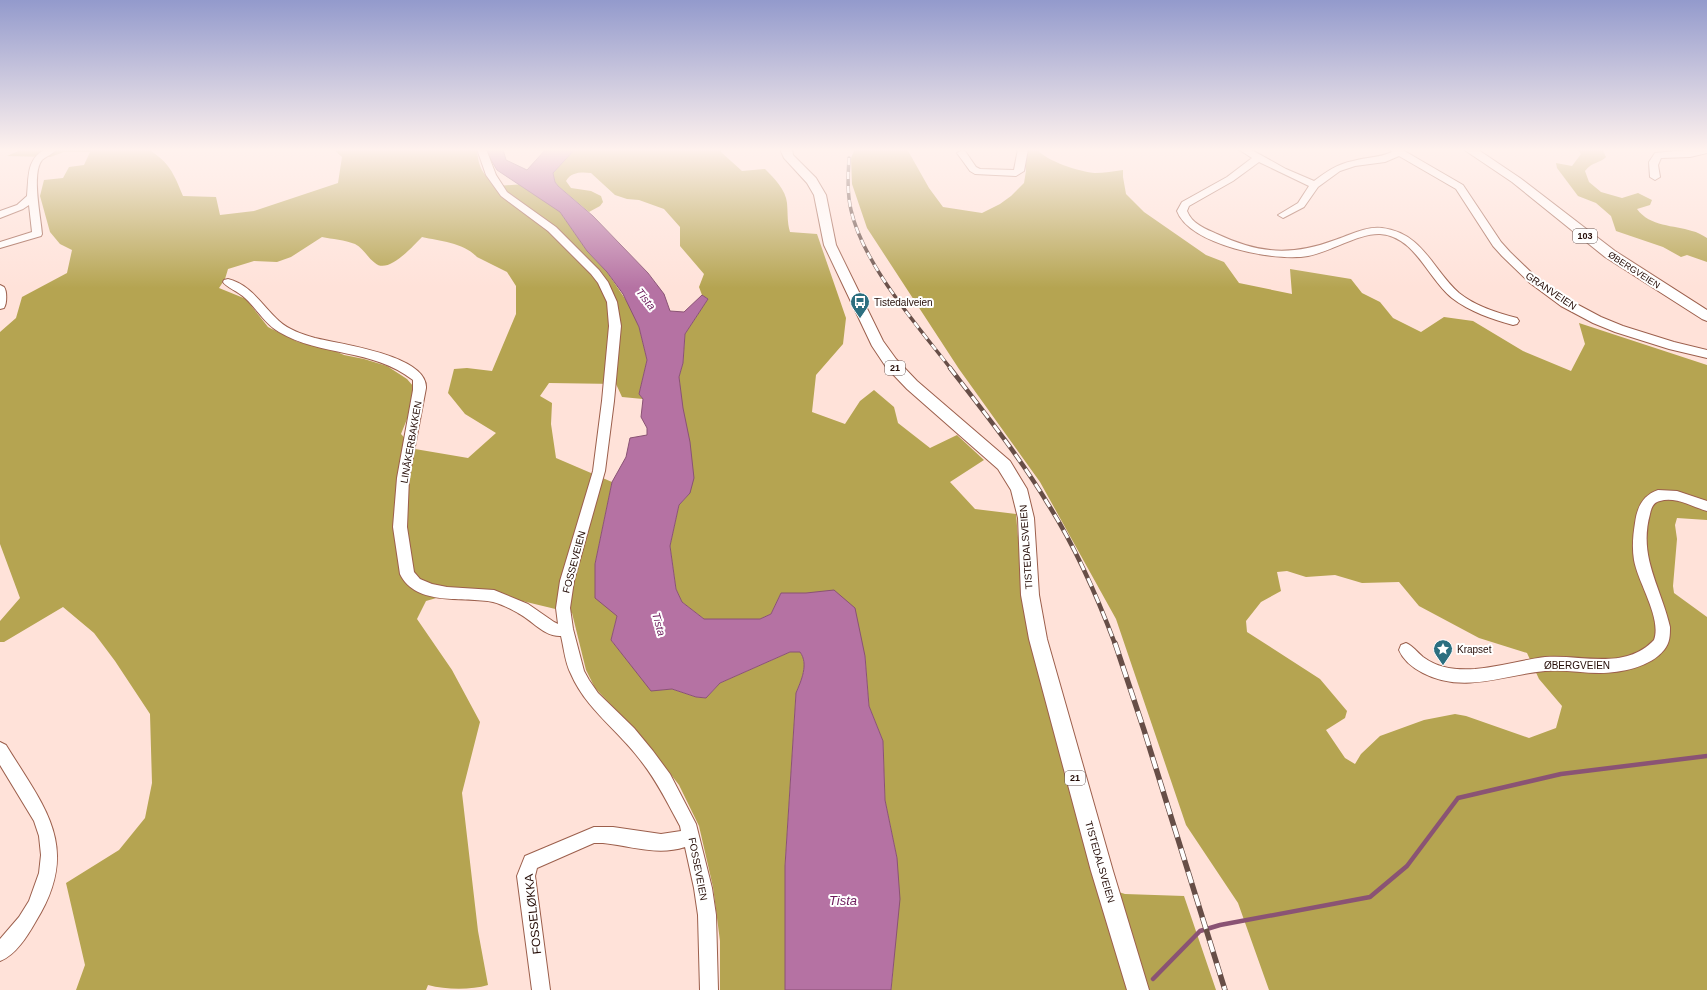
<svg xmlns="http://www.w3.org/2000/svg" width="1707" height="990" viewBox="0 0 1707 990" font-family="Helvetica,sans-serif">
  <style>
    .forest { fill: #b5a451; fill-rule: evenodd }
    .water { fill: #b572a3; stroke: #8a5374 }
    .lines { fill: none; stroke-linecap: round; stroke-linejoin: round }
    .stream { stroke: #8a5374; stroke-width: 4.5 }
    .minor-casing { stroke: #9c5f4c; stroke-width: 2 }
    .major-casing { stroke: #9c5f4c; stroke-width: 2 }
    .minor { fill: #fff; fill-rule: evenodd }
    .major { fill: #fff; fill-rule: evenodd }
    .rail-far2-casing { stroke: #674e47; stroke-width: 3.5 }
    .rail-far1-casing { stroke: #674e47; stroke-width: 4.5 }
    .rail-casing { stroke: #674e47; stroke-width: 5.5 }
    .rail-far2 { stroke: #fff; stroke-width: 2.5; stroke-dasharray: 7; stroke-linecap: butt }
    .rail-far1 { stroke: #fff; stroke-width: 3; stroke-dasharray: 9; stroke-linecap: butt }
    .rail { stroke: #fff; stroke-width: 4; stroke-dasharray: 12; stroke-linecap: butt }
    .labels { text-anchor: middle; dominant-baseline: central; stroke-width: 4; stroke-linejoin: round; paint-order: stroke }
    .shield { fill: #fff; stroke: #665551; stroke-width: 1 }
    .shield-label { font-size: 9px; font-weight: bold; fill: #240c06 }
    .far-street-label { font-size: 9px; fill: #240c06; stroke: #fff }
    .street-label { font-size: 10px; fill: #240c06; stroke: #fff }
    .poi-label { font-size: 10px; fill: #240c06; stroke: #fff; text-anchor: start }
    .water-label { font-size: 11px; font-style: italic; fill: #6d1c5c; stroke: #fff }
    .near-street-label { font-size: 12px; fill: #240c06; stroke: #fff }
    .near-water-label { font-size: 13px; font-style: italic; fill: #6d1c5c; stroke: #fff }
  </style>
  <rect width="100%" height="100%" fill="#ffe2d9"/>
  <g class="forest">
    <path d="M23 149H147C169 161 174 174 183 196L216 197 220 215 254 211 338 183 342 157 333 149H477C478 167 483 175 497 186L525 184 560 212 587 251 607 272 632 309 639 327 647 360 639 394 643 399 622 397 616 384 549 383 540 396 552 403 551 424 556 458 612 482 595 564 617 616 611 640 651 690 672 689 696 697 706 698 720 683 790 652H800C809 664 801 681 796 694L785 866V990H720V941L713 887 699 826 679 785 641 736 595 688 586 670 572 613 518 600 495 591 471 588 426 601 417 619 452 670 480 722 462 793 478 931 488 985C471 990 447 990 428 985L426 990H76L85 965 66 883 119 850 145 818 152 783 150 714 115 661 94 633 63 607 4 642H0V621L20 598 0 544V332L16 318 22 297 67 273 72 250 60 244 50 232 40 196 44 180 63 178 69 167 84 165 90 152H64L50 157 7 156ZM322 237C332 239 345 240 355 244 363 248 368 258 375 263 388 275 413 246 422 237 440 241 464 243 477 257L507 272 516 286V314L492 371 467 368 454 369 448 393 465 414 496 433 468 458 415 449 401 434 409 414 413 386 407 379 387 366 364 359 344 355 328 348 298 342 268 327 246 299 219 288 225 279 228 269 254 261 277 262 291 257Z"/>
    <path d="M575 149H721V152L742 171 765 169C774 178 786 190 787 203 788 214 787 222 790 232L817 234 846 318 843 344 816 375 812 412 845 424 860 401 874 390 894 407 898 423 930 448 957 435 984 460 950 482 975 509 1016 514 1023 596 1099 886 1125 894 1184 896 1216 990H891L893 971 897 858 885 800 883 741 869 706 865 656 806 593H781L771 614 760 619H704L682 602 676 589 670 546 679 505 690 493 679 377 683 363 685 334 708 299 702 295 699 287 704 274 680 246V227L664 209 639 200 627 199 615 195 591 173C581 172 571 172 566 181L571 188 591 191 601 196 603 202 600 206 589 212 558 186 555 182 553 173Z"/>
    <path d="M855 149H907L929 188 943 207 982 213 1000 204 1011 196 1024 183 1026 171 1025 161 1028 149H1037C1045 161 1081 172 1095 173 1104 173 1114 171 1123 170V177L1126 194 1144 212 1206 255 1224 262 1239 283 1292 294 1290 269 1351 279 1362 293 1380 302 1393 318 1421 332 1444 317 1473 321 1523 351 1571 371 1585 344 1579 323 1707 365V520L1677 518 1675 525 1677 539 1673 586 1674 593 1707 617V990H1269L1238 903 1186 825 1116 619 1040 482 959 369 867 228 852 184 851 158ZM1287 571 1306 577 1335 575 1362 583 1399 582 1419 606 1479 638 1527 653 1539 679 1562 706 1556 728 1529 738 1466 716 1455 714 1424 720 1380 736 1361 754 1355 764 1345 758 1326 730 1345 718 1347 711 1320 679 1247 632 1246 621 1261 602 1281 591 1277 572Z"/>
    <path d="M1578 149H1602L1606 157C1599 164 1593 161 1585 171L1589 182 1601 192 1622 198 1638 193 1652 200 1650 205 1637 209C1650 227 1674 225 1692 231 1697 232 1702 235 1707 238V262L1687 255 1681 257 1663 247 1616 231 1611 216 1596 203 1578 196 1557 168 1556 163 1572 166 1581 154Z"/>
  </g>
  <path class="water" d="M487 149H503L506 160 527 170 546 149H575L553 173 555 182 558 186 593 216 648 273 664 294 670 311 684 312 702 295 708 299 685 334 683 363 679 377 683 408 690 442 694 478 690 493 679 505 670 546 676 589 682 602 704 619H760L771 614 781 593H806L834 590 855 608 865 656 869 706 883 741 885 800 897 858 900 899 891 990H785V866L796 693C801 681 809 664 800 652H790L720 683 706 698 696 697 672 689 651 691 611 640 617 616 595 598V564L612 482 626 457 630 438 647 435V428L641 417 643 399 639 394 647 360 639 327 623 294 607 272 587 251 560 212 497 170 487 153Z"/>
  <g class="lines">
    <path class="stream" d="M1153 979 1200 931 1220 925 1370 897 1407 866 1458 798 1561 774 1707 756"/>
    <g class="minor-casing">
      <g id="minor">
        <path d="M45 149H57C53 154 47 156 42 160 31 173 41 218 42 234L41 236 0 248V242L32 232 29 205 23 209 0 218V211L17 205 27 196C29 177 26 160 45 149Z"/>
        <path d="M477 149H486L496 175 507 192 556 227 599 270 608 282 617 302 621 326 614 401 605 471 574 581 570 608 573 629 584 671 589 680 598 693 634 728 653 751 670 774 696 824 712 888 716 915 718 990H700L698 915 694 888 685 847C658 856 631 846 603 843H594L537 868 535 876 550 990H532L517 876 525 856 594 827H613L661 834 681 831 680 826C668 804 657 781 641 761 619 731 586 709 571 674 565 663 564 648 561 636 544 637 532 620 518 613 511 609 501 604 493 602 464 596 416 607 400 574L393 527 397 478 413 390V380C372 348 321 357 279 332 265 324 257 309 245 298 239 292 226 287 223 282L224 280 228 279C252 285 262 306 279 321 289 330 302 334 315 338 339 344 428 355 426 388L409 478 407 527 414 572 420 579 432 584 447 587 494 590 528 604 554 622 558 624 556 608 560 581 593 471 602 401 609 326 607 302 598 283 591 274 548 231 501 196 486 175Z"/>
        <path d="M1018 149H1028L1024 171 1016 176 975 174 970 171 957 153 962 150 965 151 976 167 980 169 1014 170Z"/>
        <path d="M1238 149H1250L1286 169 1314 181C1326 172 1337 164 1353 161 1367 157 1378 158 1392 152L1389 149H1401L1463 185 1501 242 1510 252 1538 279 1569 300 1601 317 1623 326 1674 342 1707 350V358L1669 349 1615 332 1593 323 1561 306 1530 283 1502 256 1493 246 1456 189 1399 156 1385 162 1355 166 1340 171 1318 187 1304 207 1283 218 1278 215 1298 203 1309 186 1259 162 1233 181 1189 206 1187 211C1192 224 1206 229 1217 234 1259 254 1292 256 1335 240 1350 235 1366 226 1382 228 1423 233 1432 269 1459 293 1475 306 1497 313 1517 318L1519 321 1517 324 1513 325C1492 319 1470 312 1452 298 1428 279 1415 236 1380 234 1359 233 1330 252 1308 256 1275 262 1189 245 1177 211L1182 202 1227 177 1252 158Z"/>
        <path d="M1697 149H1707V153L1690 157 1661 158 1658 165 1660 177 1655 180 1650 177 1649 162 1655 153Z"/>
        <path d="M0 285 4 287C7 291 7 303 4 308L0 309Z"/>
        <path d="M1658 490 1677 491 1707 501V511C1693 507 1675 496 1660 501 1653 502 1651 509 1650 514 1638 557 1661 587 1670 627 1670 635 1670 643 1664 650 1651 667 1620 673 1600 673 1581 673 1563 669 1545 671 1503 675 1463 694 1423 673 1413 668 1403 660 1399 650L1401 645 1406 643C1413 646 1417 652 1423 657 1439 669 1457 670 1475 669 1499 667 1522 660 1545 657 1581 654 1625 671 1654 640 1662 618 1638 583 1634 560 1632 548 1633 535 1635 523 1637 507 1643 495 1658 490Z"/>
        <path d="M0 742 6 745C44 807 82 847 36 921 28 935 16 955 0 961V939L19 917 29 901 39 873 41 855 39 836 34 821 0 765Z"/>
      </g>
    </g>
    <g class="major-casing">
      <g id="major">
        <path d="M780 149H792L793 155 816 178 826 195 836 245 883 341 896 359 917 381 1010 461 1027 489 1034 518 1039 595 1047 639 1113 871 1149 990H1127L1091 871 1029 639 1021 595 1018 518 1011 490 998 469 907 389 886 367 872 346 824 245 814 195 807 183 784 158Z"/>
        <path d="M1463 149H1477L1520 178 1615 251 1707 310V321L1702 319 1605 257 1512 182Z"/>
      </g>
    </g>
    <use href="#minor" class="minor"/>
    <use href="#major" class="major"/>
    <g class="rail-far2-casing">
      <path id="rail-far2" d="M849 158C848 175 847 193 851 210 863 264 917 325 951 369"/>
    </g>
    <g class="rail-far1-casing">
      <path id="rail-far1" d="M950 368C984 412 1019 456 1048 504 1076 548 1097 596 1115 644"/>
    </g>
    <g class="rail-casing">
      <path id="rail" d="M1115 643 1144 730 1225 990"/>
    </g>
    <use href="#rail-far2" class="rail-far2"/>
    <use href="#rail-far1" class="rail-far1"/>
    <use href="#rail" class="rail"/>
  </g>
  <linearGradient id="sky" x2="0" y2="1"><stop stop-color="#939acc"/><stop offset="0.52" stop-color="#fff2ee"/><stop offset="1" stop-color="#fff2ee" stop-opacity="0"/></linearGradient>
  <rect width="1707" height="288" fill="url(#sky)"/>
  <defs>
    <g id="bus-pin" transform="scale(1)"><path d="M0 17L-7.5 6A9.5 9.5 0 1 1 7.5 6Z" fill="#2c6f80" stroke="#fff"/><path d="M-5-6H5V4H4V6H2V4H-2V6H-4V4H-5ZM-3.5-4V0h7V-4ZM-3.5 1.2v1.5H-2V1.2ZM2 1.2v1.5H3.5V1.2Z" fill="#fff"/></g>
    <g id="sight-pin" transform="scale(1)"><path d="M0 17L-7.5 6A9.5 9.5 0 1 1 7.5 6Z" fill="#2c6f80" stroke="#fff"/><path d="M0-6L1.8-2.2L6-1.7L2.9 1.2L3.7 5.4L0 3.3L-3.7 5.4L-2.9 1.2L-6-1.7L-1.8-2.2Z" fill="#fff"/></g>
  </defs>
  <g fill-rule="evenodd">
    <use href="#bus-pin" x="860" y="302"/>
    <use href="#sight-pin" x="1443" y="649"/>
  </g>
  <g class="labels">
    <g class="shield">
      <rect x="1573" y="229" width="24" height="14" rx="3"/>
      <rect x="885" y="361" width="20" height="14" rx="3"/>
      <rect x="1065" y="771" width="20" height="14" rx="3"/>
    </g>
    <g class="shield-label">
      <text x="1585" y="236">103</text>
      <text x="895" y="368">21</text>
      <text x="1075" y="778">21</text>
    </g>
    <g class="far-street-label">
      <text transform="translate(1634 270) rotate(33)">ØBERGVEIEN</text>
    </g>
    <g class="street-label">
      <text transform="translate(1551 291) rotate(34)">GRANVEIEN</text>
      <text transform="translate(411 442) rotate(-80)">LINÅKERBAKKEN</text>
      <text transform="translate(1026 547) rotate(-94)">TISTEDALSVEIEN</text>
      <text transform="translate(574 562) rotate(-75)">FOSSEVEIEN</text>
      <text x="1577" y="665">ØBERGVEIEN</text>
      <text transform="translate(1100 862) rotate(74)">TISTEDALSVEIEN</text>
      <text transform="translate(698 869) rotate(79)">FOSSEVEIEN</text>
    </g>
    <g class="poi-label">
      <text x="874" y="302">Tistedalveien</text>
      <text x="1457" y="649">Krapset</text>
    </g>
    <g class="water-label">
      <text transform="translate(646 299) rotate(52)">Tista</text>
      <text transform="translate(659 624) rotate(74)">Tista</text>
    </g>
    <g class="near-street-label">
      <text transform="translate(533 914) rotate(-96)">FOSSELØKKA</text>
    </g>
    <g class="near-water-label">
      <text x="843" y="900">Tista</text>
    </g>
  </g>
</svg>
